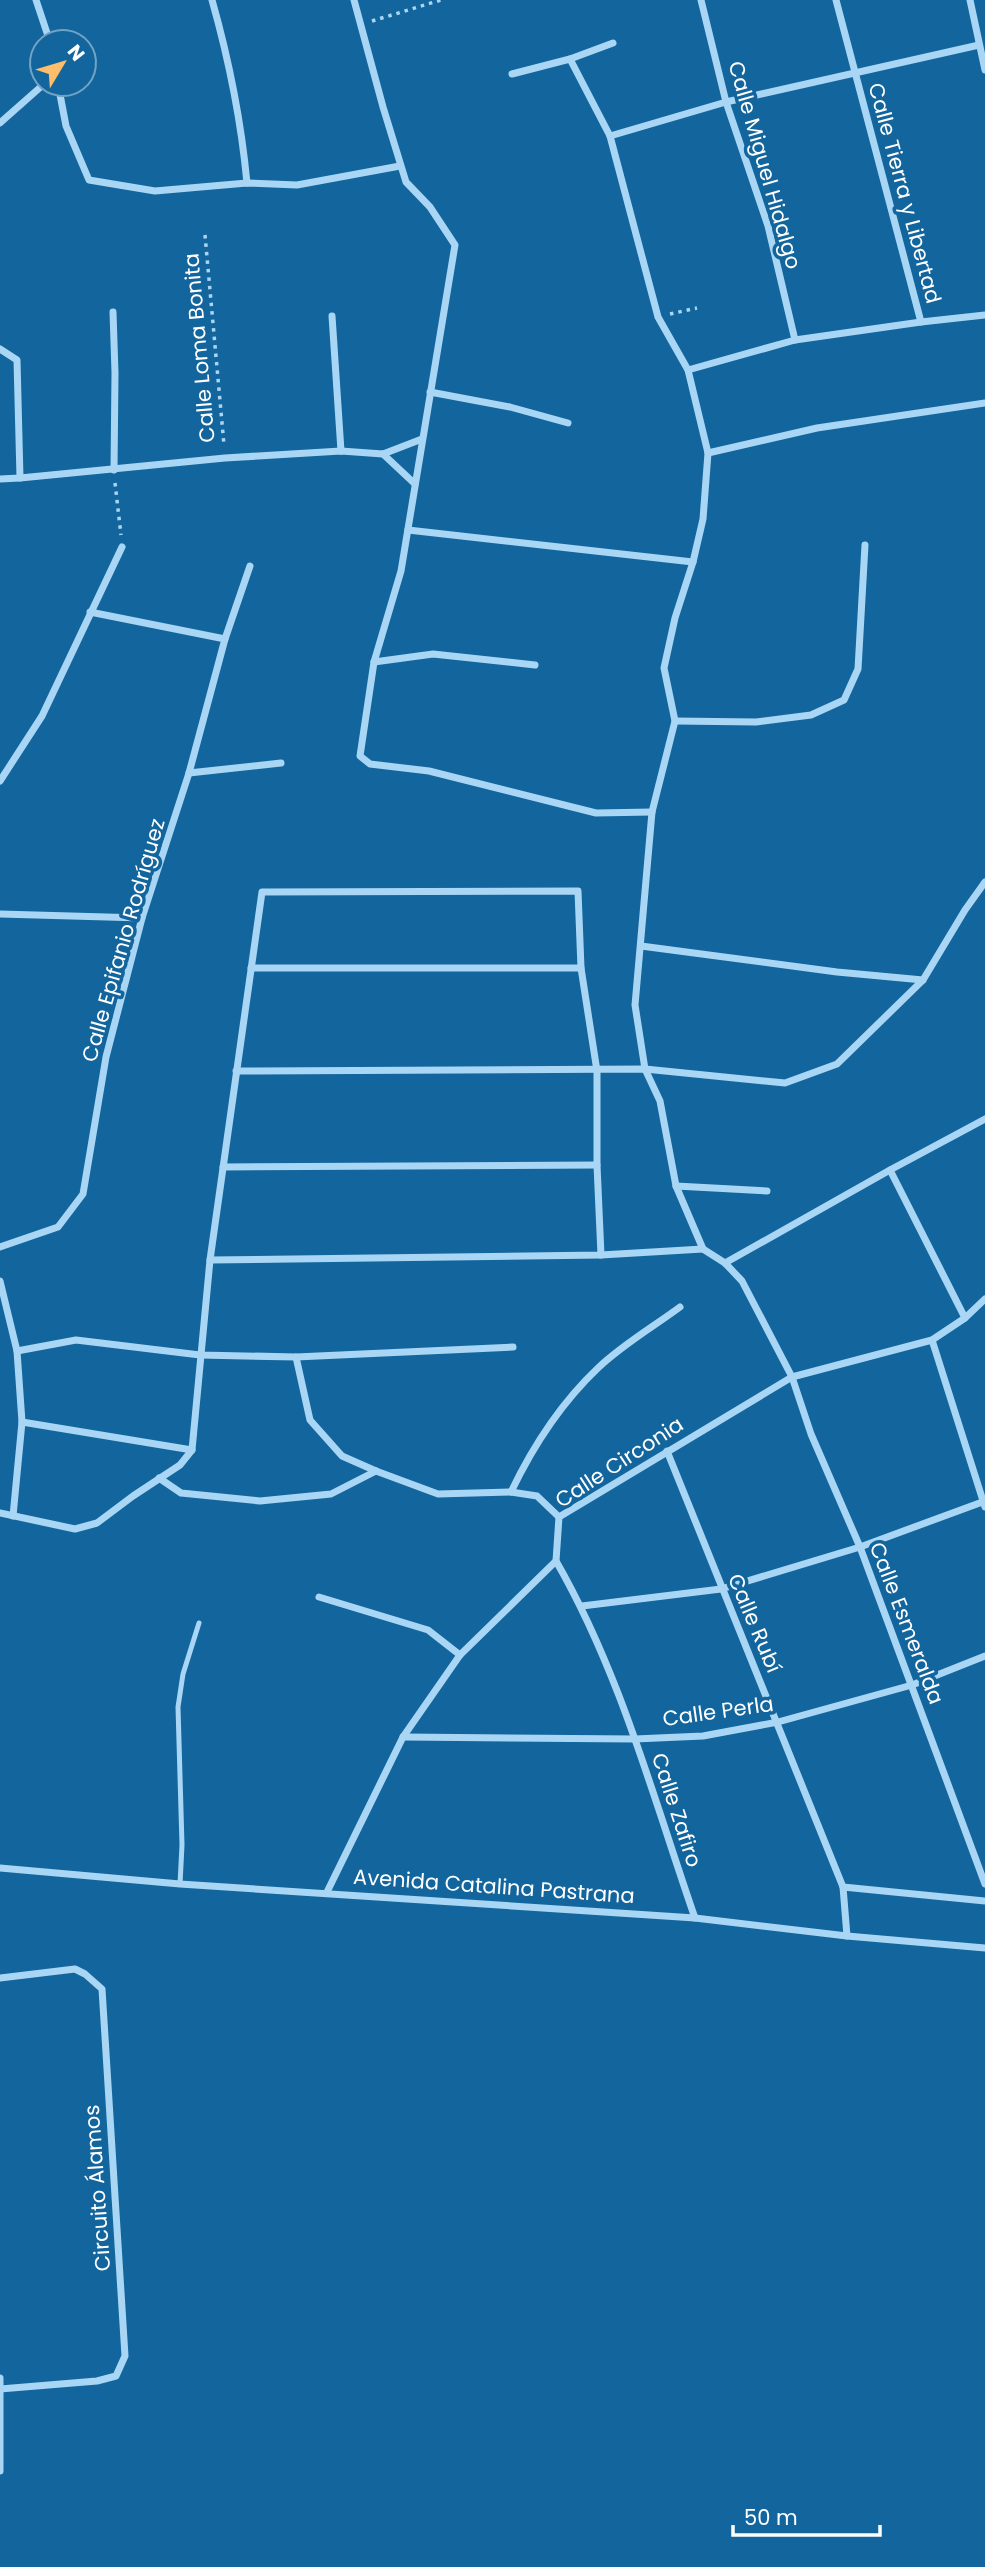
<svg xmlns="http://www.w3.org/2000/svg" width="985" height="2567" viewBox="0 0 985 2567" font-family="Poppins,sans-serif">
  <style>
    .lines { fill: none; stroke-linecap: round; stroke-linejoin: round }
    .path { stroke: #a9d6f4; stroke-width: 3.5; stroke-dasharray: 3.5 5; stroke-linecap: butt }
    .lane { stroke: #a9d6f4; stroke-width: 5 }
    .street { stroke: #a9d6f4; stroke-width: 7 }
    .labels { text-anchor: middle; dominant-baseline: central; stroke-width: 7; stroke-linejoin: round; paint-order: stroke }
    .street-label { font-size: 21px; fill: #fff; stroke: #13659d }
  </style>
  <rect width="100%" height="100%" fill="#13659d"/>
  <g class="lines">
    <g class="path">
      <path d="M372 21 441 0"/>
      <path d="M205 235 224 445"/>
      <path d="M670 314 697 308"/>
      <path d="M115 483 121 535"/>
    </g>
    <path class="lane" d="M180 1884 182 1845 178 1707 183 1674 199 1623"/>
    <g class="street">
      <path d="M36 0 50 42"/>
      <path d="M212 0C229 60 241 120 247 183"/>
      <path d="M354 0 383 107 406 182 430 207 455 245 401 571 374 662 360 756 370 764 429 771 596 813 652 812"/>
      <path d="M701 0 726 102 768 226 795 340"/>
      <path d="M836 0 921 322"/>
      <path d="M970 0 985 70"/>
      <path d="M570 59 610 136 658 317 688 370 708 453 703 519 693 562 675 618 664 668 675 721 652 812 635 1005 645 1069 660 1101 676 1186 703 1249 725 1263 742 1281 792 1377 811 1434 860 1547 985 1884"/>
      <path d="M512 74 570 59 613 43"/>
      <path d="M58 84 66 126 89 180 155 191 247 183 297 185 400 166"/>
      <path d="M0 123 44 84"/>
      <path d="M610 136 726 102 979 45"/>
      <path d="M113 312 115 373 114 470"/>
      <path d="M332 316 341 451"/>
      <path d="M0 349 17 360 20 478 0 479"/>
      <path d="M688 370 795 340 921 322 985 315"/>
      <path d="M430 392 510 407 568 423"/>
      <path d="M708 453 817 428 985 403"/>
      <path d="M383 454 415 484"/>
      <path d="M20 478 225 458 341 451 383 454 422 439"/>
      <path d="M408 530 693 562"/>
      <path d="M90 612 225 639"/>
      <path d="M374 662 433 654 535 665"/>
      <path d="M675 721 756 722 811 715 844 700 858 669 865 545"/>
      <path d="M189 773 281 763"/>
      <path d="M0 781 42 716 122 547"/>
      <path d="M0 914 142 918"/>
      <path d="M641 946 837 972 923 980"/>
      <path d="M251 968H581"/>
      <path d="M236 1071 645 1069 785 1083 837 1064 923 980 965 910 985 882"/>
      <path d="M223 1167 597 1165"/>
      <path d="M890 1170 965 1318"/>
      <path d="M676 1186 767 1191"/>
      <path d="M0 1247 58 1227 83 1194 106 1057 142 918 189 773 225 639 250 566"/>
      <path d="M210 1260 601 1255 703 1249"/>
      <path d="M725 1263 890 1170 985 1119"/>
      <path d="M0 1281 17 1351 22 1422 13 1516"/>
      <path d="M932 1340 985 1507"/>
      <path d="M17 1351 76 1340 200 1355 296 1357 513 1347"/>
      <path d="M296 1357 310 1420 342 1456 376 1471 438 1494 511 1492 537 1496 559 1517"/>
      <path d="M22 1422 192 1450"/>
      <path d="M667 1451 843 1887"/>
      <path d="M159 1478 181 1493 260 1501 331 1494 376 1471"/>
      <path d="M511 1492C533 1446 560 1404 598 1368 622 1345 653 1327 680 1307"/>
      <path d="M0 1513 75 1529 97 1523 133 1496 180 1465 192 1450 210 1260 262 892 578 891 581 968 597 1071V1165L601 1255"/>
      <path d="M556 1561C620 1672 653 1797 695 1918"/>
      <path d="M319 1597 428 1630 460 1655"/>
      <path d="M582 1606 721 1589 860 1547 985 1501"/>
      <path d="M403 1737 635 1739 703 1736 778 1722 912 1685 985 1656"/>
      <path d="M0 1868 180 1884 695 1918 847 1936 985 1948"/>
      <path d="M327 1892 403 1737 460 1655 556 1561 559 1517 792 1377 932 1340 965 1318 985 1299"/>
      <path d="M847 1936 843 1887 985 1901"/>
      <path d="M0 1978 75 1969 85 1974 102 1989 125 2356 116 2376 97 2381 0 2389"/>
      <path d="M0 2378V2471"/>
    </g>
  </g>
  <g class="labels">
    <g class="street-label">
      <text transform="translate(765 165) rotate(74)">Calle Miguel Hidalgo</text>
      <text transform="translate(905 193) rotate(75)">Calle Tierra y Libertad</text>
      <text transform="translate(199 348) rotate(-95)">Calle Loma Bonita</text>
      <text transform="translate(123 940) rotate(-74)">Calle Epifanio Rodríguez</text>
      <text transform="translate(619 1462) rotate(-33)">Calle Circonia</text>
      <text transform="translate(755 1623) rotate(67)">Calle Rubí</text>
      <text transform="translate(907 1623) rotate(69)">Calle Esmeralda</text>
      <text transform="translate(718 1711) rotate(-8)">Calle Perla</text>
      <text transform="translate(677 1810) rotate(72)">Calle Zafiro</text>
      <text transform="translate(494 1886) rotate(4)">Avenida Catalina Pastrana</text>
      <text transform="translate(97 2188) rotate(-94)">Circuito Álamos</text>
    </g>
  </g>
  <g transform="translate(63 63) rotate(52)"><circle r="33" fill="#13659d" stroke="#71a3c4" stroke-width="2"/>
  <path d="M0-5L12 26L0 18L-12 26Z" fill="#ffbe6c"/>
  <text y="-10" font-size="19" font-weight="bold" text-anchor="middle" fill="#ffffff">N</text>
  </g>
  <path d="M733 2525v10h147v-10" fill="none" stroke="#ffffff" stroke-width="3.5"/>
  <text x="744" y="2525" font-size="21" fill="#ffffff" stroke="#13659d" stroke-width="5" paint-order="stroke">50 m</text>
</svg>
